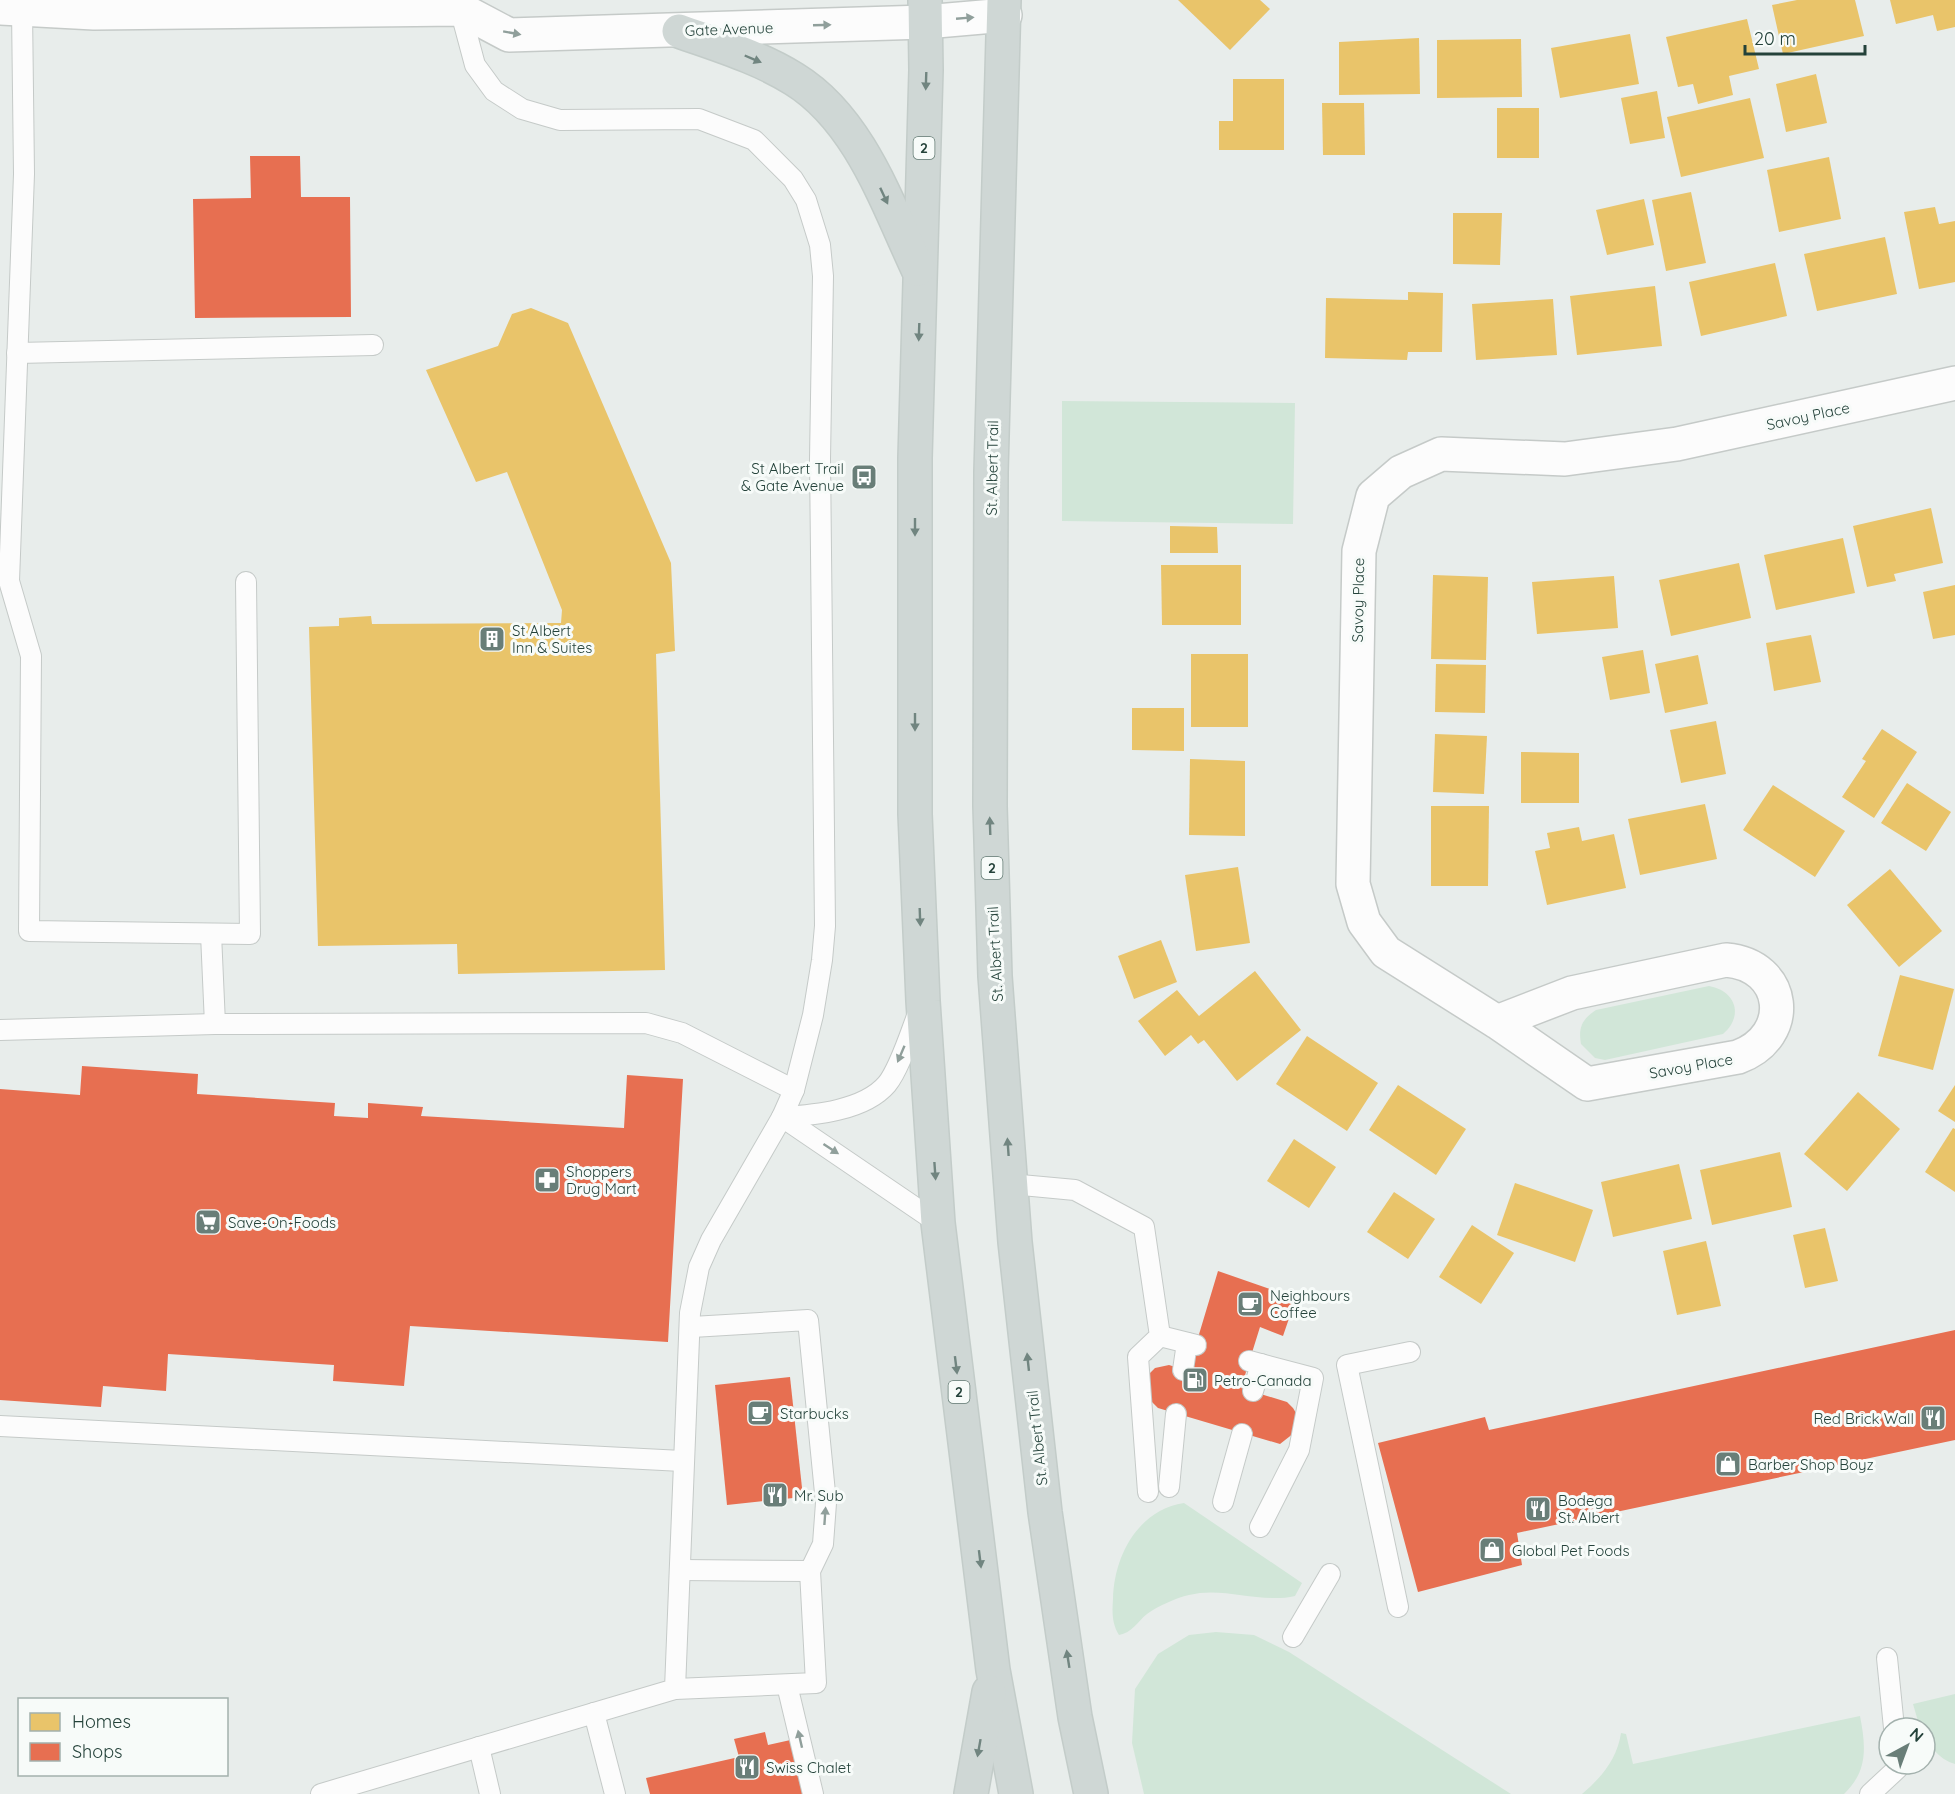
<svg xmlns="http://www.w3.org/2000/svg" width="1955" height="1794" viewBox="0 0 1955 1794" font-family="Quicksand,sans-serif">
  <style>
    .green { fill: #d1e6d8 }
    .homes { fill: #e9c46a }
    .shops { fill: #e76f51 }
    .lines { fill: none; stroke-linecap: round; stroke-linejoin: round }
    .service-casing { stroke: #c5cac8; stroke-width: 22 }
    .minor-casing { stroke: #c5cac8; stroke-width: 36 }
    .tertiary-casing { stroke: #c5cac8; stroke-width: 36 }
    .primary-casing { stroke: #c3ccc9; stroke-width: 36 }
    .service { stroke: #fcfcfc; stroke-width: 20 }
    .minor { stroke: #fcfcfc; stroke-width: 33 }
    .tertiary { stroke: #fcfcfc; stroke-width: 33 }
    .primary { stroke: #cfd7d5; stroke-width: 33 }
    .oneway { fill: #909f9b }
    .oneway2 { fill: #718580 }
    .labels { text-anchor: middle; dominant-baseline: central; stroke-width: 6; stroke-linejoin: round; paint-order: stroke }
    .shield { fill: #f7fbf9; stroke: #637a73; stroke-width: 1.5 }
    .shield-label { font-size: 14px; font-weight: bold; fill: #24423a }
    .street-label { font-size: 15px; fill: #24423a; stroke: #f7fbf9 }
    .poi-label { font-size: 15px; fill: #24423a; stroke: #f7fbf9; text-anchor: start }
  </style>
  <rect width="100%" height="100%" fill="#e8edeb"/>
  <g class="green">
    <path d="M1062 401 1295 403 1293 524 1062 521Z"/>
    <path d="M1709 986C1736 991 1744 1016 1723 1034L1605 1060 1595 1058 1581 1044C1578 1028 1582 1019 1596 1010Z"/>
    <path d="M1184 1503 1302 1583 1295 1596C1261 1604 1223 1586 1189 1595 1176 1598 1158 1606 1147 1614 1137 1622 1132 1633 1119 1635 1112 1624 1112 1612 1113 1599 1114 1556 1138 1510 1184 1503Z"/>
    <path d="M1216 1632 1254 1635 1289 1652 1511 1794H1144L1132 1743 1135 1689 1158 1654 1189 1635Z"/>
    <path d="M1955 1694V1764C1940 1760 1925 1744 1925 1728H1920L1913 1704Z"/>
    <path d="M1860 1716C1866 1747 1868 1771 1844 1794H1582C1602 1777 1617 1759 1621 1733L1626 1734 1633 1764Z"/>
  </g>
  <g class="homes">
    <path d="M1178 0H1260L1270 9 1230 50Z"/>
    <path d="M1797 0H1855L1864 36 1783 54 1772 5Z"/>
    <path d="M1890 0H1955V27L1937 31 1933 15 1896 24Z"/>
    <path d="M1747 19 1759 69 1729 76 1733 95 1698 104 1693 84 1678 87 1666 37Z"/>
    <path d="M1630 34 1639 84 1560 98 1551 48Z"/>
    <path d="M1419 38 1420 94 1339 95V42Z"/>
    <path d="M1521 39 1522 97 1437 98V40Z"/>
    <path d="M1816 74 1827 123 1786 132 1776 84Z"/>
    <path d="M1233 79H1284V150H1219V121H1233Z"/>
    <path d="M1657 91 1665 138 1630 144 1621 98Z"/>
    <path d="M1750 98 1764 158 1681 177 1667 117Z"/>
    <path d="M1322 103H1364L1365 155H1323Z"/>
    <rect x="1497" y="108" width="42" height="50"/>
    <path d="M1829 157 1841 219 1779 232 1767 170Z"/>
    <path d="M1691 192 1706 263 1666 271 1652 200Z"/>
    <path d="M1644 199 1654 245 1607 255 1596 210Z"/>
    <path d="M1935 207 1939 224 1955 221V282L1919 289 1904 212Z"/>
    <path d="M1453 213H1502L1500 265 1453 264Z"/>
    <path d="M1885 237 1897 294 1817 311 1804 254Z"/>
    <path d="M1775 263 1787 316 1701 336 1689 282Z"/>
    <path d="M1655 286 1662 346 1577 355 1570 296Z"/>
    <path d="M1408 292 1443 293 1442 352H1408L1407 360 1325 358 1326 298 1408 300Z"/>
    <path d="M1553 299 1557 355 1476 360 1472 304Z"/>
    <path d="M531 308 568 323 671 563 675 651 656 654 665 970 458 974 457 944 318 946 309 627 339 626V618L371 616 372 624 561 623 562 610 507 472 476 482 426 370 498 346 512 314Z"/>
    <path d="M1931 508 1943 563 1894 574 1896 581 1867 587 1853 526Z"/>
    <path d="M1170 526 1217 527 1218 553H1170Z"/>
    <path d="M1843 538 1855 593 1776 610 1764 555Z"/>
    <path d="M1739 563 1751 618 1671 636 1659 580Z"/>
    <path d="M1161 565H1241V625H1162Z"/>
    <path d="M1433 575 1488 577 1486 660 1431 659Z"/>
    <path d="M1614 576 1618 628 1537 634 1532 582Z"/>
    <path d="M1955 585V635L1933 639 1923 592Z"/>
    <path d="M1811 635 1821 682 1774 691 1766 643Z"/>
    <path d="M1643 650 1650 693 1610 700 1602 657Z"/>
    <rect x="1191" y="654" width="57" height="73"/>
    <path d="M1698 655 1708 704 1665 713 1655 664Z"/>
    <path d="M1436 664 1486 665 1485 713 1435 712Z"/>
    <path d="M1132 708H1184V751L1132 750Z"/>
    <path d="M1716 721 1726 774 1681 783 1670 730Z"/>
    <path d="M1882 729 1917 752 1874 818 1842 797 1866 761 1862 759Z"/>
    <path d="M1435 734 1487 736 1484 794 1433 792Z"/>
    <path d="M1521 752 1579 753V803H1521Z"/>
    <path d="M1190 759 1245 761V836L1189 835Z"/>
    <path d="M1907 783 1951 812 1926 851 1881 823Z"/>
    <path d="M1773 785 1845 831 1815 877 1743 830Z"/>
    <path d="M1705 804 1717 859 1640 875 1628 819Z"/>
    <path d="M1431 806H1489L1488 886H1431Z"/>
    <path d="M1579 827 1582 841 1614 834 1626 888 1547 905 1535 851 1550 848 1547 833Z"/>
    <path d="M1238 867 1250 943 1196 951 1185 875Z"/>
    <path d="M1890 869 1942 931 1899 967 1847 905Z"/>
    <path d="M1161 940 1177 982 1134 999 1118 956Z"/>
    <path d="M1255 971 1301 1030 1237 1081 1204 1040 1198 1044 1191 1035 1165 1056 1138 1021 1177 990 1199 1016Z"/>
    <path d="M1900 975 1954 989 1933 1070 1878 1056Z"/>
    <path d="M1307 1036 1378 1083 1347 1131 1276 1084Z"/>
    <path d="M1398 1085 1466 1129 1436 1175 1369 1130Z"/>
    <path d="M1955 1085V1122L1938 1111Z"/>
    <path d="M1858 1092 1900 1129 1847 1191 1804 1154Z"/>
    <path d="M1953 1128 1955 1129V1192L1925 1172Z"/>
    <path d="M1294 1139 1336 1167 1309 1208 1267 1181Z"/>
    <path d="M1780 1152 1792 1207 1712 1225 1700 1170Z"/>
    <path d="M1679 1164 1692 1219 1613 1237 1601 1182Z"/>
    <path d="M1515 1183 1593 1210 1575 1262 1497 1235Z"/>
    <path d="M1394 1192 1435 1219 1408 1259 1367 1232Z"/>
    <path d="M1472 1225 1514 1253 1481 1304 1439 1277Z"/>
    <path d="M1825 1228 1838 1281 1805 1288 1793 1235Z"/>
    <path d="M1706 1241 1721 1306 1677 1315 1663 1251Z"/>
  </g>
  <g class="shops">
    <path d="M250 156H300L301 197H350L351 317 195 318 193 199 251 198Z"/>
    <path d="M82 1066 198 1074 197 1094 335 1103 334 1116 368 1118V1103L423 1107 421 1116 624 1128 627 1075 683 1079 668 1342 410 1326 404 1386 333 1381 334 1365 168 1354 166 1391 103 1386 101 1407 0 1400V1089L80 1095Z"/>
    <path d="M1218 1271 1296 1298 1283 1336 1260 1327 1241 1388 1287 1402 1293 1408 1296 1413 1294 1433 1280 1444 1158 1408 1147 1397 1149 1374 1155 1368 1169 1365 1188 1371Z"/>
    <path d="M1955 1330V1440L1517 1533 1522 1565 1418 1592 1378 1443 1485 1417 1489 1430Z"/>
    <path d="M790 1377 803 1497 727 1505 715 1385Z"/>
    <path d="M765 1732 768 1745 795 1739 808 1794H650L646 1778 739 1757 734 1739Z"/>
  </g>
  <g class="lines">
    <g class="service-casing">
      <g id="service">
        <path d="M22 10 24 174 9 581 31 656 29 931 250 934 246 582"/>
        <path d="M17 353 373 345"/>
        <path d="M211 934 215 1024"/>
        <path d="M0 1030 215 1024 646 1023 682 1033 794 1090"/>
        <path d="M782 1117C814 1115 864 1111 887 1084 900 1068 911 1031 919 1011"/>
        <path d="M782 1117 938 1223"/>
        <path d="M1010 1184 1075 1190 1144 1227 1160 1336 1138 1357 1148 1492"/>
        <path d="M1160 1336 1196 1345"/>
        <path d="M1249 1361 1313 1378 1299 1450 1260 1527"/>
        <path d="M1183 1370 1187 1343"/>
        <path d="M1253 1391 1261 1364"/>
        <path d="M0 1426 682 1461"/>
        <path d="M1169 1487 1176 1414"/>
        <path d="M1223 1502 1242 1434"/>
        <path d="M680 1570 810 1571"/>
        <path d="M1398 1607 1347 1365 1410 1352"/>
        <path d="M1293 1637 1330 1574"/>
        <path d="M1887 1658 1894 1728"/>
        <path d="M787 1685 813 1794"/>
        <path d="M675 1689 816 1683 810 1571 823 1544 826 1503 808 1320 692 1327"/>
        <path d="M594 1713 615 1794"/>
        <path d="M479 1747 490 1794"/>
        <path d="M321 1794 675 1689 690 1313 699 1267 711 1240 782 1117 794 1090 813 1015 822 960 825 926 820 459 823 276 820 245 806 200 793 179 754 140 699 119 560 120 522 109 494 91 475 65 460 9"/>
        <path d="M1870 1794 1898 1768 1897 1764"/>
      </g>
    </g>
    <g class="minor-casing">
      <path id="minor" d="M1497 1022 1572 993 1726 960C1787 965 1795 1036 1738 1057L1587 1084 1497 1022 1386 952 1364 922 1353 884 1359 551 1373 496 1401 472 1441 454 1565 459 1677 444 1955 383"/>
    </g>
    <g class="tertiary-casing">
      <path id="tertiary" d="M0 8 94 13 460 9 509 35 925 22 1005 15"/>
    </g>
    <g class="primary-casing">
      <g id="primary">
        <path d="M925 0 926 70 915 458V814L923 1001 938 1223 993 1670 1016 1794"/>
        <path d="M1004 0 991 472 990 806 995 976 1015 1242 1045 1512 1075 1717 1091 1794"/>
        <path d="M679 31C718 45 759 57 794 79 859 119 887 203 918 269"/>
        <path d="M971 1794 989 1692"/>
      </g>
    </g>
    <use href="#service" class="service"/>
    <use href="#minor" class="minor"/>
    <use href="#tertiary" class="tertiary"/>
    <use href="#primary" class="primary"/>
  </g>
  <defs><path id="oneway-solid" d="M-6-.8H1V-3.2L6.5 0L1 3.2V.8H-6Z" transform="scale(1.5)"/></defs>
  <g class="oneway">
    <use href="#oneway-solid" transform="translate(965 18) rotate(-5)"/>
    <use href="#oneway-solid" transform="translate(822 25) rotate(-2)"/>
    <use href="#oneway-solid" transform="translate(512 33) rotate(10)"/>
    <use href="#oneway-solid" transform="translate(901 1054) rotate(113)"/>
    <use href="#oneway-solid" transform="translate(831 1149) rotate(33)"/>
    <use href="#oneway-solid" transform="translate(825 1516) rotate(-86)"/>
    <use href="#oneway-solid" transform="translate(800 1739) rotate(-103)"/>
  </g>
  <g class="oneway2">
    <use href="#oneway-solid" transform="translate(753 59) rotate(23)"/>
    <use href="#oneway-solid" transform="translate(926 81) rotate(92)"/>
    <use href="#oneway-solid" transform="translate(884 196) rotate(65)"/>
    <use href="#oneway-solid" transform="translate(919 332) rotate(92)"/>
    <use href="#oneway-solid" transform="translate(915 527) rotate(90)"/>
    <use href="#oneway-solid" transform="translate(915 722) rotate(90)"/>
    <use href="#oneway-solid" transform="translate(990 826) rotate(-92)"/>
    <use href="#oneway-solid" transform="translate(920 917) rotate(88)"/>
    <use href="#oneway-solid" transform="translate(1008 1147) rotate(-94)"/>
    <use href="#oneway-solid" transform="translate(935 1171) rotate(86)"/>
    <use href="#oneway-solid" transform="translate(1028 1362) rotate(-96)"/>
    <use href="#oneway-solid" transform="translate(956 1365) rotate(83)"/>
    <use href="#oneway-solid" transform="translate(980 1559) rotate(83)"/>
    <use href="#oneway-solid" transform="translate(1068 1659) rotate(-99)"/>
    <use href="#oneway-solid" transform="translate(979 1748) rotate(100)"/>
  </g>
  <defs>
    <g id="bus-square" transform="scale(1.35)"><rect x="-9" y="-9" width="18" height="18" rx="4" fill="#697e78" stroke="#f7fbf9"/><path d="M-5-6H5V4H4V6H2V4H-2V6H-4V4H-5ZM-3.5-4V0h7V-4ZM-3.5 1.2v1.5H-2V1.2ZM2 1.2v1.5H3.5V1.2Z" fill="#fff"/></g>
    <g id="building-square" transform="scale(1.35)"><rect x="-9" y="-9" width="18" height="18" rx="4" fill="#697e78" stroke="#f7fbf9"/><path d="M-4-6H4V6H1V3H-1V6H-4ZM-2.5-4.3h1.7v1.8h-1.7ZM.8-4.3h1.7v1.8H.8ZM-2.5-1h1.7V.8h-1.7ZM.8-1h1.7V.8H.8Z" fill="#fff"/></g>
    <g id="pharmacy-square" transform="scale(1.35)"><rect x="-9" y="-9" width="18" height="18" rx="4" fill="#697e78" stroke="#f7fbf9"/><path d="M-2-6h4v4h4v4h-4v4h-4v-4h-4v-4h4Z" fill="#fff"/></g>
    <g id="supermarket-square" transform="scale(1.35)"><rect x="-9" y="-9" width="18" height="18" rx="4" fill="#697e78" stroke="#f7fbf9"/><path d="M-6-5.5h2.5l.6 2H6L4.5 2H-2.5L-4.4-4H-6ZM-1.5 3.2a1.3 1.3 0 1 0 .1 0ZM3 3.2a1.3 1.3 0 1 0 .1 0Z" fill="#fff"/></g>
    <g id="cafe-square" transform="scale(1.35)"><rect x="-9" y="-9" width="18" height="18" rx="4" fill="#697e78" stroke="#f7fbf9"/><path d="M-5.5-4.5H6V0H3Q3 3.5 0 3.5H-2.5Q-5.5 3.5-5.5 0ZM3-3.2v2h1.7v-2ZM-6 4.5H4V6H-6Z" fill="#fff"/></g>
    <g id="fuel-square" transform="scale(1.35)"><rect x="-9" y="-9" width="18" height="18" rx="4" fill="#697e78" stroke="#f7fbf9"/><path d="M-5.5-6h7V0h2V4h1.3V-2.5L3-4.5l.8-.8L6-3V5H2.5V1h-1V6h-7ZM-4.2-4.7v3.2H.2V-4.7Z" fill="#fff"/></g>
    <g id="restaurant-square" transform="scale(1.35)"><rect x="-9" y="-9" width="18" height="18" rx="4" fill="#697e78" stroke="#f7fbf9"/><path d="M-5-6h1v4h1v-4h1v4h1v-4h1v5L-1.5 .5V6h-2V.5L-5-1ZM5-6V6H3V1.5H1.5Q1.5-4 5-6Z" fill="#fff"/></g>
    <g id="shop-square" transform="scale(1.35)"><rect x="-9" y="-9" width="18" height="18" rx="4" fill="#697e78" stroke="#f7fbf9"/><path d="M-5-2.5h2.3a2.7 3.5 0 0 1 5.4 0H5L5.5 6h-11ZM-1.5-2.5h3a1.5 2.3 0 0 0-3 0Z" fill="#fff"/></g>
  </defs>
  <g fill-rule="evenodd">
    <use href="#bus-square" x="864" y="477"/>
    <use href="#building-square" x="492" y="639"/>
    <use href="#pharmacy-square" x="547" y="1180"/>
    <use href="#supermarket-square" x="208" y="1222"/>
    <use href="#cafe-square" x="1250" y="1304"/>
    <use href="#fuel-square" x="1195" y="1380"/>
    <use href="#cafe-square" x="760" y="1413"/>
    <use href="#restaurant-square" x="1933" y="1418"/>
    <use href="#shop-square" x="1728" y="1464"/>
    <use href="#restaurant-square" x="775" y="1495"/>
    <use href="#restaurant-square" x="1538" y="1509"/>
    <use href="#shop-square" x="1492" y="1550"/>
    <use href="#restaurant-square" x="747" y="1767"/>
  </g>
  <g class="labels">
    <g class="shield">
      <rect x="913.5" y="137" width="21" height="22" rx="4.5"/>
      <rect x="981.5" y="857" width="21" height="22" rx="4.5"/>
      <rect x="948.5" y="1381" width="21" height="22" rx="4.5"/>
    </g>
    <g class="shield-label">
      <text x="924" y="148">2</text>
      <text x="992" y="868">2</text>
      <text x="959" y="1392">2</text>
    </g>
    <g class="street-label">
      <text transform="translate(729 29) rotate(-2)">Gate Avenue</text>
      <text transform="translate(1808 416) rotate(-12)">Savoy Place</text>
      <text transform="translate(992 468) rotate(-89)">St. Albert Trail</text>
      <text transform="translate(1358 600) rotate(-89)">Savoy Place</text>
      <text transform="translate(995 954) rotate(-93)">St. Albert Trail</text>
      <text transform="translate(1691 1066) rotate(-10)">Savoy Place</text>
      <text transform="translate(1037 1438) rotate(-96)">St. Albert Trail</text>
    </g>
    <g class="poi-label">
      <text x="844" y="468" text-anchor="end">St Albert Trail<tspan x="844" dy="17">&amp; Gate Avenue</tspan></text>
      <text x="512" y="630">St Albert<tspan x="512" dy="17">Inn &amp; Suites</tspan></text>
      <text x="566" y="1171">Shoppers<tspan x="566" dy="17">Drug Mart</tspan></text>
      <text x="228" y="1222">Save-On-Foods</text>
      <text x="1270" y="1295">Neighbours<tspan x="1270" dy="17">Coffee</tspan></text>
      <text x="1214" y="1380">Petro-Canada</text>
      <text x="780" y="1413">Starbucks</text>
      <text x="1914" y="1418" text-anchor="end">Red Brick Wall</text>
      <text x="1748" y="1464">Barber Shop Boyz</text>
      <text x="794" y="1495">Mr. Sub</text>
      <text x="1558" y="1500">Bodega<tspan x="1558" dy="17">St. Albert</tspan></text>
      <text x="1512" y="1550">Global Pet Foods</text>
      <text x="766" y="1767">Swiss Chalet</text>
    </g>
  </g>
  <rect x="18" y="1698" width="210" height="78" fill="#f7fbf9" stroke="#a3b1ad" stroke-width="1.5"/>
  <rect x="30" y="1713" width="30" height="18" fill="#e9c46a" stroke="#a3b1ad" stroke-width="1.5"/>
  <text x="72" y="1728" font-size="18" fill="#24423a">Homes</text>
  <rect x="30" y="1743" width="30" height="18" fill="#e76f51" stroke="#a3b1ad" stroke-width="1.5"/>
  <text x="72" y="1758" font-size="18" fill="#24423a">Shops</text>
  <g transform="translate(1907 1746) rotate(41)"><circle r="28" fill="#f7fbf9" stroke="#a3b1ad" stroke-width="1.5"/>
  <path d="M0-4.5L10 22L0 15L-10 22Z" fill="#697e78"/>
  <text y="-9" font-size="16" font-weight="bold" text-anchor="middle" fill="#24423a">N</text>
  </g>
  <path d="M1745 45v9h120v-9" fill="none" stroke="#24423a" stroke-width="3"/>
  <text x="1754" y="45" font-size="18" fill="#24423a" stroke="#f7fbf9" stroke-width="4.5" paint-order="stroke">20 m</text>
</svg>
